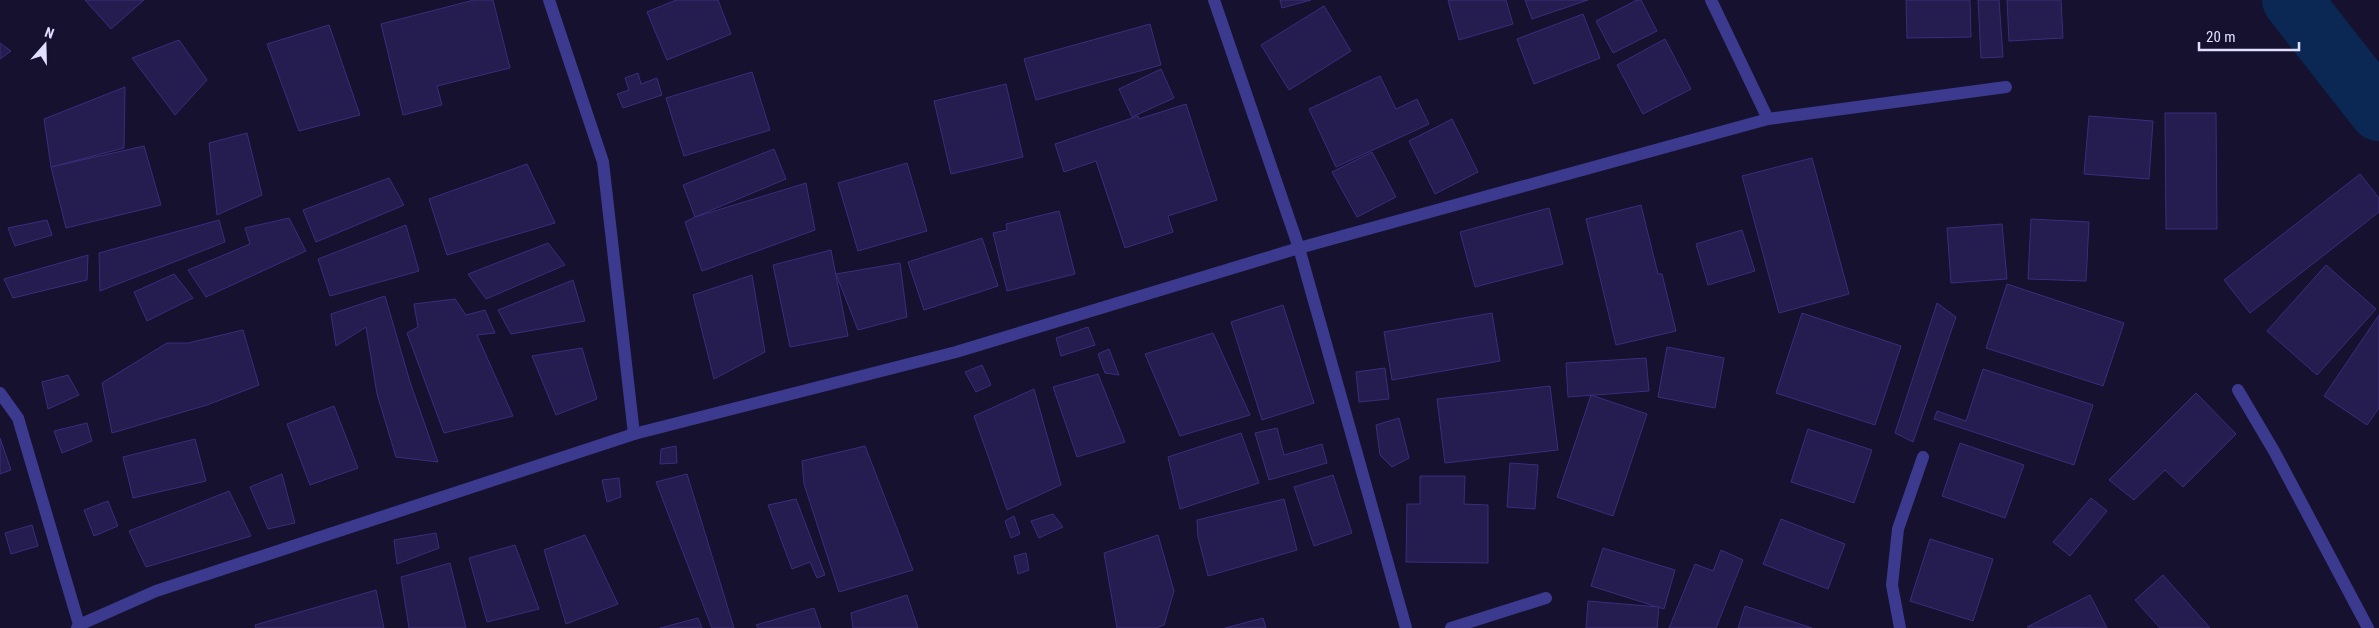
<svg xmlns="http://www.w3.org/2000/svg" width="2379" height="628" viewBox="0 0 2379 628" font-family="'Roboto Condensed',sans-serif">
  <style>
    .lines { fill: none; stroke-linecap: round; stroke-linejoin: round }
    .river { stroke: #0b2753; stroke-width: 60 }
    .building { fill: #251c50; stroke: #3b2d7d }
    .minor { stroke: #3c3a8f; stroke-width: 12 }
  </style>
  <rect width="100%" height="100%" fill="#15112e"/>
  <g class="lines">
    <path class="river" d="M2292 0 2379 111"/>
  </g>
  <g class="building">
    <path d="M85 0H144L111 29Z"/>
    <path d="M474 0H493L510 68 437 86 442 105 403 115 381 24Z"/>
    <path d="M676 0H718L731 34 667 60 647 12Z"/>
    <path d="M1280 0H1311L1282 8Z"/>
    <path d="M1448 0H1506L1513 24 1459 40Z"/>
    <path d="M1525 0H1588L1532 19Z"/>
    <path d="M1637 0H1641L1657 31 1613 53 1596 21Z"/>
    <path d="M1906 0H1970L1971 37 1907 38Z"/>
    <path d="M1978 0H1999L2003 57 1981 58Z"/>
    <path d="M2007 0H2061L2063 38 2009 41Z"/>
    <path d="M1324 6 1351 51 1289 90 1261 45Z"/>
    <path d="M1583 14 1600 58 1534 84 1517 39Z"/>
    <path d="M1150 24 1161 65 1036 100 1024 59Z"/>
    <path d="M329 25 360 115 299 131 267 44Z"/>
    <path d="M1665 39 1691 89 1643 114 1617 65Z"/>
    <path d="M179 40 207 80 175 115 132 58Z"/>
    <path d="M0 43 11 51 0 59Z"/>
    <path d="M1161 69 1174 98 1132 117 1119 89Z"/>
    <path d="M752 72 770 130 684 156 666 98Z"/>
    <path d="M638 73 641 84 657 78 662 95 623 108 617 94 629 90 625 78Z"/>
    <path d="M1380 76 1396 109 1417 99 1429 124 1336 167 1309 109Z"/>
    <path d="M1006 84 1023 157 951 174 934 101Z"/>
    <path d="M125 87 124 148 51 167 44 119Z"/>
    <path d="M1186 104 1217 200 1168 216 1173 232 1125 248 1096 161 1064 172 1055 144 1138 116 1139 119Z"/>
    <path d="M2165 113H2216L2217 229H2166Z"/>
    <path d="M2089 116 2153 121 2149 179 2084 174Z"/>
    <path d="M1452 119 1478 172 1435 194 1409 141Z"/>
    <path d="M247 133 262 195 217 215 209 143Z"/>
    <path d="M144 146 161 205 66 228 51 167Z"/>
    <path d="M774 149 786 179 695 217 683 185Z"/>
    <path d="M1372 152 1396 197 1357 217 1332 172Z"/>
    <path d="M1812 158 1849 294 1779 313 1742 176Z"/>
    <path d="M907 163 927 231 858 251 838 183Z"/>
    <path d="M527 164 555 223 447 255 429 199Z"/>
    <path d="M2360 174 2379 198V212L2250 313 2224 280Z"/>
    <path d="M389 178 404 205 316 242 303 210Z"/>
    <path d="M806 183 815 230 702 271 685 222 695 217Z"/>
    <path d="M1641 205 1658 274H1662L1676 331 1616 345 1586 219Z"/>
    <path d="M1549 208 1563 264 1475 287 1460 232Z"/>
    <path d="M1059 211 1075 274 1007 291 993 233 1007 230 1006 224Z"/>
    <path d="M289 218 306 251 206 297 188 270 250 244 245 228Z"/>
    <path d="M2031 219 2089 222 2086 281 2028 279Z"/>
    <path d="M47 220 52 235 15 246 8 228Z"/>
    <path d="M219 220 225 242 100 291 99 253Z"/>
    <path d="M2002 224 2007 279 1951 283 1947 228Z"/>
    <path d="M406 225 419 271 330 296 318 259Z"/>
    <path d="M1742 230 1755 271 1708 285 1696 244Z"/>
    <path d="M982 238 998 286 924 310 908 262Z"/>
    <path d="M548 243 565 265 486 299 468 274Z"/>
    <path d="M831 250 848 336 790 347 773 265Z"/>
    <path d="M88 255 87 280 13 298 4 279Z"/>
    <path d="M900 263 907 317 858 330 836 274Z"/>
    <path d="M2326 265 2376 309 2317 375 2267 331Z"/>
    <path d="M174 274 193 298 147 321 134 292Z"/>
    <path d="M752 275 765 352 714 379 693 295Z"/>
    <path d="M573 280 585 321 511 334 498 310Z"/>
    <path d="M2007 284 2124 323 2103 386 1986 348Z"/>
    <path d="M385 296 410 382 438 462 396 457 377 394 366 327 336 346 331 314Z"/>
    <path d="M455 299 466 315 485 310 495 333 477 335 513 416 444 433 407 333 418 327 414 304Z"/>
    <path d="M1937 303 1956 317 1913 442 1895 433Z"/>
    <path d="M1283 305 1314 403 1262 420 1231 322Z"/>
    <path d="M1492 313 1500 361 1392 380 1384 332Z"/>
    <path d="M1802 313 1901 346 1875 425 1776 393Z"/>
    <path d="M2379 315V408L2367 425 2324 396Z"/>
    <path d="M1088 327 1095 345 1061 356 1056 338Z"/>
    <path d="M243 330 259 385 207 405 112 433 102 383 167 343H188Z"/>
    <path d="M1213 333 1250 415 1180 436 1145 354Z"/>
    <path d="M1667 347 1724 358 1715 408 1658 397Z"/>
    <path d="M582 348 597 399 556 415 532 356Z"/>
    <path d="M1109 349 1119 375 1105 373 1098 354Z"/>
    <path d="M1646 358 1649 391 1568 397 1566 363Z"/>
    <path d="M982 365 991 385 976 392 965 372Z"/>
    <path d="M1385 368 1389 399 1359 402 1356 372Z"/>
    <path d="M1983 369 2093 405 2074 465 1934 419 1937 411 1966 421Z"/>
    <path d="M1098 374 1125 442 1077 457 1053 387Z"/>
    <path d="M68 375 79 395 48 409 42 382Z"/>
    <path d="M1550 386 1558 450 1445 463 1437 399Z"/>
    <path d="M1034 389 1061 485 1007 510 974 416Z"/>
    <path d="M2196 393 2236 434 2183 487 2165 470 2134 500 2109 480Z"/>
    <path d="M1591 395 1647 414 1613 516 1557 497Z"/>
    <path d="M334 406 358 468 310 485 287 424Z"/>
    <path d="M1399 418 1409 458 1392 467 1380 455 1376 425Z"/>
    <path d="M87 423 92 441 62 453 54 431Z"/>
    <path d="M1277 428 1284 455 1322 444 1327 463 1269 480 1255 433Z"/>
    <path d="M1808 429 1872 450 1854 503 1791 482Z"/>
    <path d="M1241 433 1259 483 1180 509 1168 457Z"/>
    <path d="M0 438 11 470 0 474Z"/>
    <path d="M195 439 206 481 133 498 123 457Z"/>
    <path d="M1960 443 2024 465 2005 518 1942 496Z"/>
    <path d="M676 446 677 463 660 464 661 449Z"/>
    <path d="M865 446 913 570 839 592 804 484 802 461Z"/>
    <path d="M1510 463 1538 465 1535 509 1507 507Z"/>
    <path d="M282 474 295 523 268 529 250 487Z"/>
    <path d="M687 474 734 628H712L656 482Z"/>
    <path d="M1333 475 1352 533 1314 546 1294 487Z"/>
    <path d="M1420 476H1465L1464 504 1488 505V563L1406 562 1407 504H1420Z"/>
    <path d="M619 478 621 497 607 502 602 480Z"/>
    <path d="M229 491 251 536 146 567 129 531Z"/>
    <path d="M2091 498 2107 511 2070 556 2053 542Z"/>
    <path d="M796 499 825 575 817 578 810 562 792 569 768 505Z"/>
    <path d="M1284 499 1297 550 1208 576 1198 537 1197 520Z"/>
    <path d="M108 501 118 526 94 536 84 510Z"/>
    <path d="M1053 514 1063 527 1039 538 1031 521Z"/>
    <path d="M1014 516 1020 534 1011 538 1005 521Z"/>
    <path d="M1781 519 1845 544 1828 589 1763 564Z"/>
    <path d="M32 525 38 546 11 554 5 533Z"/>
    <path d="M436 533 439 548 397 564 394 540Z"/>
    <path d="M585 535 618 604 566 624 544 550Z"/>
    <path d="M1158 535 1174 591 1164 625 1156 628H1117L1104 553Z"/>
    <path d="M1930 539 1993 559 1973 621 1910 601Z"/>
    <path d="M515 545 539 609 487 622 469 558Z"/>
    <path d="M1603 548 1675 570 1664 609 1591 586Z"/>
    <path d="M1721 550 1743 560 1716 628H1669L1695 564 1713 571Z"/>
    <path d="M1026 553 1029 570 1018 574 1014 556Z"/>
    <path d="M450 563 466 628H409L401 577Z"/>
    <path d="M2163 575 2210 628H2160L2135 600Z"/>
    <path d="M376 590 384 628H256L255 625Z"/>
    <path d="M907 595 918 628H853L851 613Z"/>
    <path d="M2090 595 2107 628 2027 627Z"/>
    <path d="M1588 601 1659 607 1657 628H1586Z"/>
    <path d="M1745 606 1812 628H1738Z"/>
    <path d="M814 608 821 628H758L756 625Z"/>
    <path d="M698 618 702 628H660Z"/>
    <path d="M1263 618 1266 628H1225Z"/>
  </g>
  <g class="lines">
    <g class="minor">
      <path d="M549 0 603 162 634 434"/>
      <path d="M1214 0 1299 248 1406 628"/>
      <path d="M1711 0 1768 119"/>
      <path d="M2238 390 2274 451 2368 628"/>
      <path d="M0 393 18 418 80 628"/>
      <path d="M77 628 79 625 156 591 634 434 956 352 1299 248 1768 119 2006 87"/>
      <path d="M1451 628 1546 598"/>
      <path d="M1900 628 1892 585 1898 529 1923 457"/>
    </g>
  </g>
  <g transform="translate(45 45) rotate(20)" stroke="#15112e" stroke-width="4" paint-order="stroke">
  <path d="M0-4L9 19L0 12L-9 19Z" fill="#e1deff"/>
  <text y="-8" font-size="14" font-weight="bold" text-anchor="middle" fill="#e1deff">N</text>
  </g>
  <path d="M2199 42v8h100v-8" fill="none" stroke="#e1deff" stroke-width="2.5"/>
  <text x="2206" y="42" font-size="15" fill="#e1deff" stroke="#15112e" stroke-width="4" paint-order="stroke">20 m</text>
</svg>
